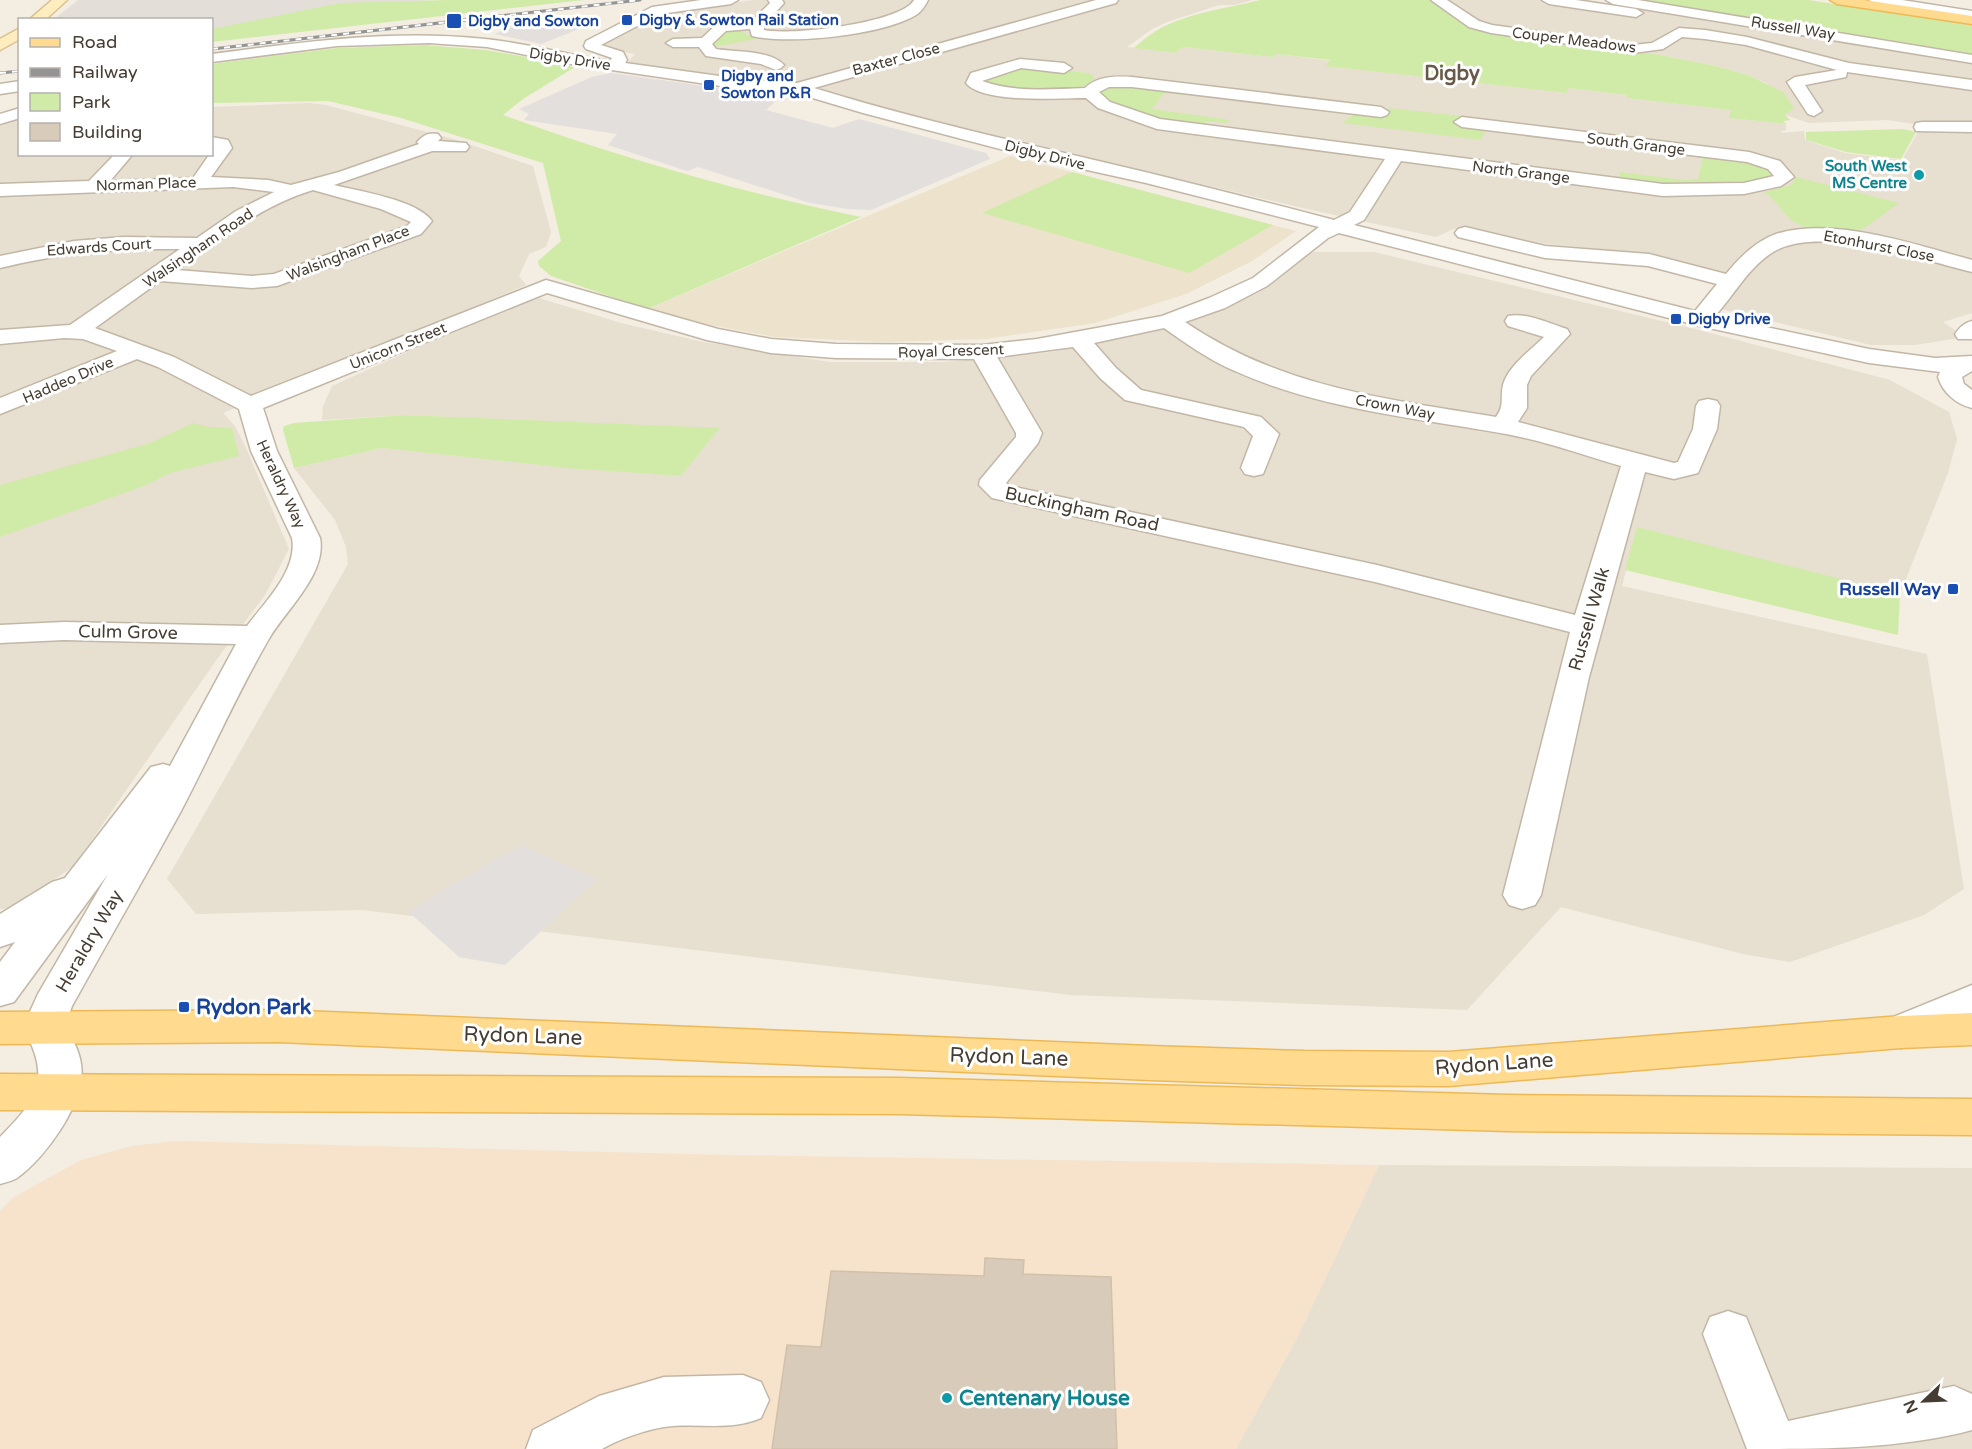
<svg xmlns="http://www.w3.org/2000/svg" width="1972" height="1449" viewBox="0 0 1972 1449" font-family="'Varela Round',sans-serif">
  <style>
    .residential { fill: #e7dfd0 }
    .commercial { fill: #f7e3cb }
    .industrial { fill: #e4ded8 }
    .education { fill: #ede2cb }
    .green { fill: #d0eba7 }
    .parking { fill: #e3dfdc }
    .building { fill: #d8cbba; stroke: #d1c0aa; stroke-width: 1.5 }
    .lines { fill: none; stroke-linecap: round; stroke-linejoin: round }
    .street-casing { stroke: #c2b7a7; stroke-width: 3 }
    .secondary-casing { stroke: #dac390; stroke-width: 3 }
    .primary-casing { stroke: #edb956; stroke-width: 3 }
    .street { fill: #fff; fill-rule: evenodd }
    .secondary { fill: #ffedc0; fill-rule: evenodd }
    .primary { fill: #ffda8f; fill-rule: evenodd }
    .rail-casing { stroke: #949494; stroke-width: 3 }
    .rail { stroke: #fff; stroke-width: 2; stroke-dasharray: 6; stroke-linecap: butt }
    .transit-dot { fill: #1a4fb4; stroke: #fff; stroke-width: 2 }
    .culture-dot { fill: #0f9aa8; stroke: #fff; stroke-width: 2 }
    .labels { text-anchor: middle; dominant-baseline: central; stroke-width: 6; stroke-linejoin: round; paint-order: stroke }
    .far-transit-label { font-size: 15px; font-weight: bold; fill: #164399; stroke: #fff; text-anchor: start }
    .far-street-label { font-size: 15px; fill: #453d32; stroke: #fff }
    .far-culture-label { font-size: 15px; font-weight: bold; fill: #0d838f; stroke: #fff; text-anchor: end }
    .street-label { font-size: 18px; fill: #453d32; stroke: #fff }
    .transit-label { font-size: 18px; font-weight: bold; fill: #164399; stroke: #fff; text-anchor: end }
    .far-district-label { font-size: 20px; font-weight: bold; fill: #685a49; stroke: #fff }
    .near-transit-label { font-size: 21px; font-weight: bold; fill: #164399; stroke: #fff; text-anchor: start }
    .near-street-label { font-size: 21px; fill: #453d32; stroke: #fff }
    .near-culture-label { font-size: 21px; font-weight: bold; fill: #0d838f; stroke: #fff; text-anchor: start }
  </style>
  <rect width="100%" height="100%" fill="#f3ede2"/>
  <g class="residential">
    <path d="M753 0H1253L1234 5H1219L1167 22 1152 29 1127 47 1175 53 1183 47 1273 57 1276 54 1331 61 1326 66 1565 93 1569 88 1627 95V98L1731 110 1730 118 1786 124V130L1781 131V133L1804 131 1805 140 1845 153 1902 160 1918 132 1972 129V313L1943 322 1965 337 1915 345H1871L1721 309 1742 284 1636 253 1538 243 1458 227 1436 237 1307 209 785 85 626 65 635 54 605 48 602 44 672 11Z"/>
    <path d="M1430 0H1587L1794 32 1972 63V124L1921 125 1887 120 1809 123 1785 115 1768 84 1748 75 1716 66 1655 54 1614 50 1470 26Z"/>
    <path d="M308 103 326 105 457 140 533 166 551 232 546 247 529 254 519 276 526 285 223 413 235 426 246 448 289 549 265 595 217 659 73 867 11 908 0 909V126L19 119 20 154H212V107Z"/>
    <path d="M1314 252H1374L1695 329 1890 380 1949 412 1957 439 1948 473 1900 594 1637 528 1622 586 1927 654 1964 889 1924 915 1790 962 1743 954 1561 907 1467 1010 1071 995 362 910 196 914 167 879 348 564 346 547 335 520 294 468 382 448 553 466 681 476 719 429 404 415 322 420 323 406 332 386 456 330 539 298 621 323 703 342 830 362H944L1053 352 1186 321 1258 293 1293 263Z"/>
    <path d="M1379 1165 1972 1168V1449H1236L1298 1336Z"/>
  </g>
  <path class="commercial" d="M175 1141 727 1155 1379 1165 1298 1336 1236 1449H0V1211L14 1197 81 1160 132 1146Z"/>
  <path class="industrial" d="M78 0H430L312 11 212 32V20H53Z"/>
  <path class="education" d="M1010 156 1296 231 1252 261 1186 294 1095 323 986 339 885 342 775 337 711 325 647 309Z"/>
  <g class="green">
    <path d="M448 0H584L212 42V29L340 3Z"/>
    <path d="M1260 0H1430L1470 26 1614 50 1655 54 1716 66 1748 75 1783 92 1794 108 1785 115 1790 120 1783 121 1786 124 1729 118 1731 110 1627 98V95L1569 88 1566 93 1325 66 1330 60 1276 54 1273 57 1183 47 1175 53 1134 48C1141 42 1149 35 1156 31 1188 12 1226 9 1260 0Z"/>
    <path d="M1631 0H1808L1972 25V56Z"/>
    <path d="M742 26 744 33 756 39 708 48 724 31Z"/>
    <path d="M423 45 486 50 526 57 531 61 575 67 523 99 503 115C620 158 740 192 861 217L647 309 551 276 539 266 538 261 561 241 543 163 401 118 328 101 212 103V64L337 48Z"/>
    <path d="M1023 64 1087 73 1093 75 1094 81 1077 89 1009 90 978 83Z"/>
    <path d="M1127 85 1185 92 1182 95 1164 93 1152 109 1230 120 1225 123 1207 121 1202 125C1166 120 1128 118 1098 95L1099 88Z"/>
    <path d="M1389 108 1462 116 1457 125 1478 128 1485 132 1481 140 1343 123C1356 109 1366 113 1383 116Z"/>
    <path d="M1903 129 1916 132 1901 159 1846 152 1806 140V132Z"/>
    <path d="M1703 156 1763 165 1775 174 1772 178C1718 189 1675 187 1620 179V172L1684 180 1698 179Z"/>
    <path d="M1072 172 1273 225 1189 273 982 213Z"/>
    <path d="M1796 177 1899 203C1890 209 1861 232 1852 234 1835 238 1803 229 1790 219 1780 210 1776 200 1765 192L1791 185Z"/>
    <path d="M404 415 720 428 681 476 567 468 382 448 294 468 283 430 284 426 294 423Z"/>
    <path d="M193 423 208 427 232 428 239 456 170 473 144 486 0 537V485L150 443Z"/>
    <path d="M1637 527 1900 594 1898 635 1625 570Z"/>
  </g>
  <g class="parking">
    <path d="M575 20 589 25 541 44 495 34 508 28Z"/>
    <path d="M611 73 725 89 776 101 766 110 833 128 859 119 986 153 990 159 871 210 848 209 810 203 698 167 687 171 608 145 617 134 524 120 529 114 519 109 592 77Z"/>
    <path d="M521 845 597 879 505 965 459 957 409 912 453 884Z"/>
  </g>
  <path class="building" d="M985 1258 1024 1260 1023 1274 1111 1277 1117 1449H772L787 1345 821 1347 831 1271 984 1276Z"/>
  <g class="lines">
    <g class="street-casing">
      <g id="street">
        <path d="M701 0H738L731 4 660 14 601 45 623 52 627 60 625 63 741 79 797 83 1096 0H1118L1116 3 814 88C924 122 1037 146 1149 173 1211 188 1273 204 1334 220L1350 212 1385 159 1157 129 1098 108 1086 98C1060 98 983 104 966 83L971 73 1020 59 1064 63 1072 68 1064 73 1021 68 982 81C1015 93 1051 89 1085 88 1097 76 1116 76 1132 77L1381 107 1389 112 1387 115 1381 117 1132 87H1109L1099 92 1110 102 1160 119 1663 184 1744 183 1774 176 1768 169 1747 162 1462 127 1454 122 1462 117 1749 152 1780 161 1794 177 1781 186 1744 194 1663 196 1401 161 1364 220 1354 225 1695 311 1717 284 1648 266 1545 258 1458 237 1455 233 1458 229 1465 227 1545 246 1649 254 1726 274C1739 258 1756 241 1776 234 1834 216 1916 245 1972 260V272C1922 260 1815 222 1770 254 1747 270 1734 295 1715 316L1869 349 1935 358 1972 356V371L1962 377 1964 384 1972 390V408C1956 404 1943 393 1938 377L1940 372 1869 363 1700 326 1339 233 1328 238 1267 286 1225 308 1185 322C1280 387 1385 399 1496 417 1505 405 1500 398 1503 385 1508 366 1531 350 1544 337L1508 326 1505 321 1508 316C1526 312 1550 324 1567 329L1570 334 1531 376 1527 385V408L1518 422 1674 463 1678 462 1693 429 1696 406 1699 401 1708 399 1717 401 1720 406 1717 429 1698 473 1674 479 1645 472 1589 677 1541 895 1535 905 1522 909 1509 905 1503 895 1570 632 1375 582 992 498 979 485 980 480 1016 437V433L974 359 836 358 771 353 707 340 547 293 263 408 277 451 320 538C327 573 287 609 270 637 237 693 211 754 181 811 145 877 108 941 72 1006L65 1026C72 1038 79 1050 81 1064 87 1101 46 1157 17 1178 12 1181 6 1182 0 1184V1137C39 1098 51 1079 23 1027L38 994 108 874 14 1002 0 1006V962L15 942 0 947V914L52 882 65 878 151 767 163 764 170 766 236 644 64 640 0 643V625L64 622 247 626C265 602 298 570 292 538L251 451 239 409 158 367 137 359 0 414V398L117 351 83 339 64 338 0 344V330L70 325 180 249C116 248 61 253 0 268V256L74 241 124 237 197 238 236 211 274 192 233 187 0 196V184L89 181 115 154H133L110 181 193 178 214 148 212 147V137L228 140 232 148 211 177 268 180 291 185 339 172 419 144 417 142C423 135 429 132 438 134L441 138 438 141 466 143 469 147 466 151H432L334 185C359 191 417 200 432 221L421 234 277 286 252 288 160 281 95 328 174 357 251 396 546 280 718 329 771 339 836 344 982 345 1037 339 1162 316 1209 298 1253 278 1319 227 1146 183 1042 160 863 113 796 93 741 89 571 64 487 47 429 43 337 46 212 62V54C303 42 393 29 485 39 526 43 568 55 610 61L612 58 586 49 584 46 586 41 652 7ZM313 190 381 209 411 222 407 226 274 274 252 276 177 270C219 240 262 205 313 190ZM1164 328C1187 344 1209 360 1235 371 1319 409 1416 418 1506 434 1545 441 1583 455 1621 466L1575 615 1377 565 1010 486 1006 483 1038 443 1042 433 997 357 1073 347 1100 378 1125 400 1244 427 1253 436 1241 468 1245 474 1254 476 1263 474 1279 434 1261 417 1141 390 1116 368 1094 343Z"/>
        <path d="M768 0H782L784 3 764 25V30C790 36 902 23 914 0H928C925 6 922 11 916 15 883 35 790 45 752 36L750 29 726 31 712 44 716 49C735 52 770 50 784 65L781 68 776 70 761 64 706 56 699 47H673L666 43 673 39 702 38 717 24 753 20 770 3Z"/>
        <path d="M1431 0H1447L1479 21 1492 25 1633 45 1652 43 1679 28 1705 30 1747 37 1849 63 1972 80V90L1847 72 1846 77 1805 85 1822 111 1814 116 1808 114 1787 82 1795 77 1837 70 1746 45 1705 39 1682 37 1663 49 1633 53 1491 33 1469 27Z"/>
        <path d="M1542 0H1576L1636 9 1643 13 1636 17 1549 4Z"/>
        <path d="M1606 0H1638L1972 55V63L1613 4Z"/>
        <path d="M1869 0H1902L1972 11V19L1876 4Z"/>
        <path d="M20 81V91L0 94V84Z"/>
        <path d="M20 108V118L0 124V114Z"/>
        <path d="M1922 122H1972V132L1916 131 1914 127 1916 123Z"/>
        <path d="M1972 321V339H1958L1955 334C1960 327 1964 323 1972 321Z"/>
        <path d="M1972 985V1018L1901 1048 1886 1044 1880 1032 1886 1020Z"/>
        <path d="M1728 1311 1746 1317 1788 1421 1954 1386 1972 1394V1430C1902 1449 1821 1449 1747 1449L1703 1334 1710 1317Z"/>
        <path d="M743 1375 761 1382 769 1400 761 1418C727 1432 698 1422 664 1427 645 1430 619 1439 602 1449H526L533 1430 599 1396 664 1377Z"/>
      </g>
    </g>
    <g class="secondary-casing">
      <g id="secondary">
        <path d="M52 0H67L45 20H29Z"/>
        <path d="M20 28V39L0 50V39Z"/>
      </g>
    </g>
    <g class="primary-casing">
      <g id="primary">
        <path d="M1830 0H1864L1972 16V24L1837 4Z"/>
        <path d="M278 1010 1150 1046 1304 1051 1449 1052 1901 1016 1972 1013V1045L1901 1048 1449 1086 1304 1085 1150 1080 278 1042 0 1044V1012Z"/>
        <path d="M0 1074 899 1078 1508 1095 1972 1099V1135L1508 1131 899 1114 0 1110Z"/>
      </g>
    </g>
    <use href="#street" class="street"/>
    <use href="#secondary" class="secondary"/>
    <use href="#primary" class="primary"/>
    <g class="rail-casing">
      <g id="rail">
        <path d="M212 49 640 0"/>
        <path d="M0 73 20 71"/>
      </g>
    </g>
    <use href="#rail" class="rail"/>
  </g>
  <g class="transit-dot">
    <rect x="621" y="14" width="12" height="12" rx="3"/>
    <rect x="446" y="13" width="16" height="16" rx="3"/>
    <rect x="703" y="79" width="12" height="12" rx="3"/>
    <rect x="1670" y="313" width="12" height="12" rx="3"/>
    <rect x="1947" y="583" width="12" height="12" rx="3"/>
    <rect x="178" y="1001" width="12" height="12" rx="3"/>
  </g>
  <g class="culture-dot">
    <circle cx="1919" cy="175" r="6"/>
    <circle cx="947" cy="1398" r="6"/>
  </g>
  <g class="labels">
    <g class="far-transit-label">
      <text x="639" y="20">Digby &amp; Sowton Rail Station</text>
      <text x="468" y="21">Digby and Sowton</text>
      <text x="721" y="76">Digby and<tspan x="721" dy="17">Sowton P&amp;R</tspan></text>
      <text x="1688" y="319">Digby Drive</text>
    </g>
    <g class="far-street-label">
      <text transform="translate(1793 28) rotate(9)">Russell Way</text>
      <text transform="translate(1574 40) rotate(7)">Couper Meadows</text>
      <text transform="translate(570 59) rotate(9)">Digby Drive</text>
      <text transform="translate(896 59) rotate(-15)">Baxter Close</text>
      <text transform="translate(1636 144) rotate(7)">South Grange</text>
      <text transform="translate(1045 155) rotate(14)">Digby Drive</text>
      <text transform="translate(1521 172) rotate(7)">North Grange</text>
      <text transform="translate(146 184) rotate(-2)">Norman Place</text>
      <text transform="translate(1879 246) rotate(11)">Etonhurst Close</text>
      <text transform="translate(99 247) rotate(-4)">Edwards Court</text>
      <text transform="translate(198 248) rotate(-34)">Walsingham Road</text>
      <text transform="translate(348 253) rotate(-21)">Walsingham Place</text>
      <text transform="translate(398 346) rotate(-22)">Unicorn Street</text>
      <text transform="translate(951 351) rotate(-2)">Royal Crescent</text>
      <text transform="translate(68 380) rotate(-23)">Haddeo Drive</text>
      <text transform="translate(1395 407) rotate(11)">Crown Way</text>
      <text transform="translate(281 484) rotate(65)">Heraldry Way</text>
    </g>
    <g class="far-culture-label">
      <text x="1907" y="166">South West<tspan x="1907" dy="17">MS Centre</tspan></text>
    </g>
    <g class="street-label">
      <text transform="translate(1082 509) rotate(12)">Buckingham Road</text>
      <text transform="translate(1589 619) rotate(-74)">Russell Walk</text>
      <text transform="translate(128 632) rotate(1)">Culm Grove</text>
      <text transform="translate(89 941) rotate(-60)">Heraldry Way</text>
    </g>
    <g class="transit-label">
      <text x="1941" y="589">Russell Way</text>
    </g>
    <g class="far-district-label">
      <text x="1452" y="74">Digby</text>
    </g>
    <g class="near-transit-label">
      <text x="196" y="1007">Rydon Park</text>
    </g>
    <g class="near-street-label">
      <text transform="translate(523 1036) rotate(2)">Rydon Lane</text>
      <text transform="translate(1009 1057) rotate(2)">Rydon Lane</text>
      <text transform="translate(1494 1064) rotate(-4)">Rydon Lane</text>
    </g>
    <g class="near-culture-label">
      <text x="959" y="1398">Centenary House</text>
    </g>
  </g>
  <rect x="18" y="18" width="195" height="138" fill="#ffffff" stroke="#b5b1ad" stroke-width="1.5"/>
  <rect x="30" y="38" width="30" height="9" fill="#ffda8f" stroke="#b5b1ad" stroke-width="1.5"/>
  <text x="72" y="48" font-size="18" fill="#453d32">Road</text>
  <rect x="30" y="68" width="30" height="9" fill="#949494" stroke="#b5b1ad" stroke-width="1.5"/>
  <text x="72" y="78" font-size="18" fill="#453d32">Railway</text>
  <rect x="30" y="93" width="30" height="18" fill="#d0eba7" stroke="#b5b1ad" stroke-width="1.5"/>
  <text x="72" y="108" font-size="18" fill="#453d32">Park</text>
  <rect x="30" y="123" width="30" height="18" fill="#d8cbba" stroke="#b5b1ad" stroke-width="1.5"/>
  <text x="72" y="138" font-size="18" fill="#453d32">Building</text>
  <g transform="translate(1924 1401) rotate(247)" stroke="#ffffff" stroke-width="4.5" paint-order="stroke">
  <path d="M0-4.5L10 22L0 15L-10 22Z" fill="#453d32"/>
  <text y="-9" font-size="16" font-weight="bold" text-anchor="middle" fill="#453d32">N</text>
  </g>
</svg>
